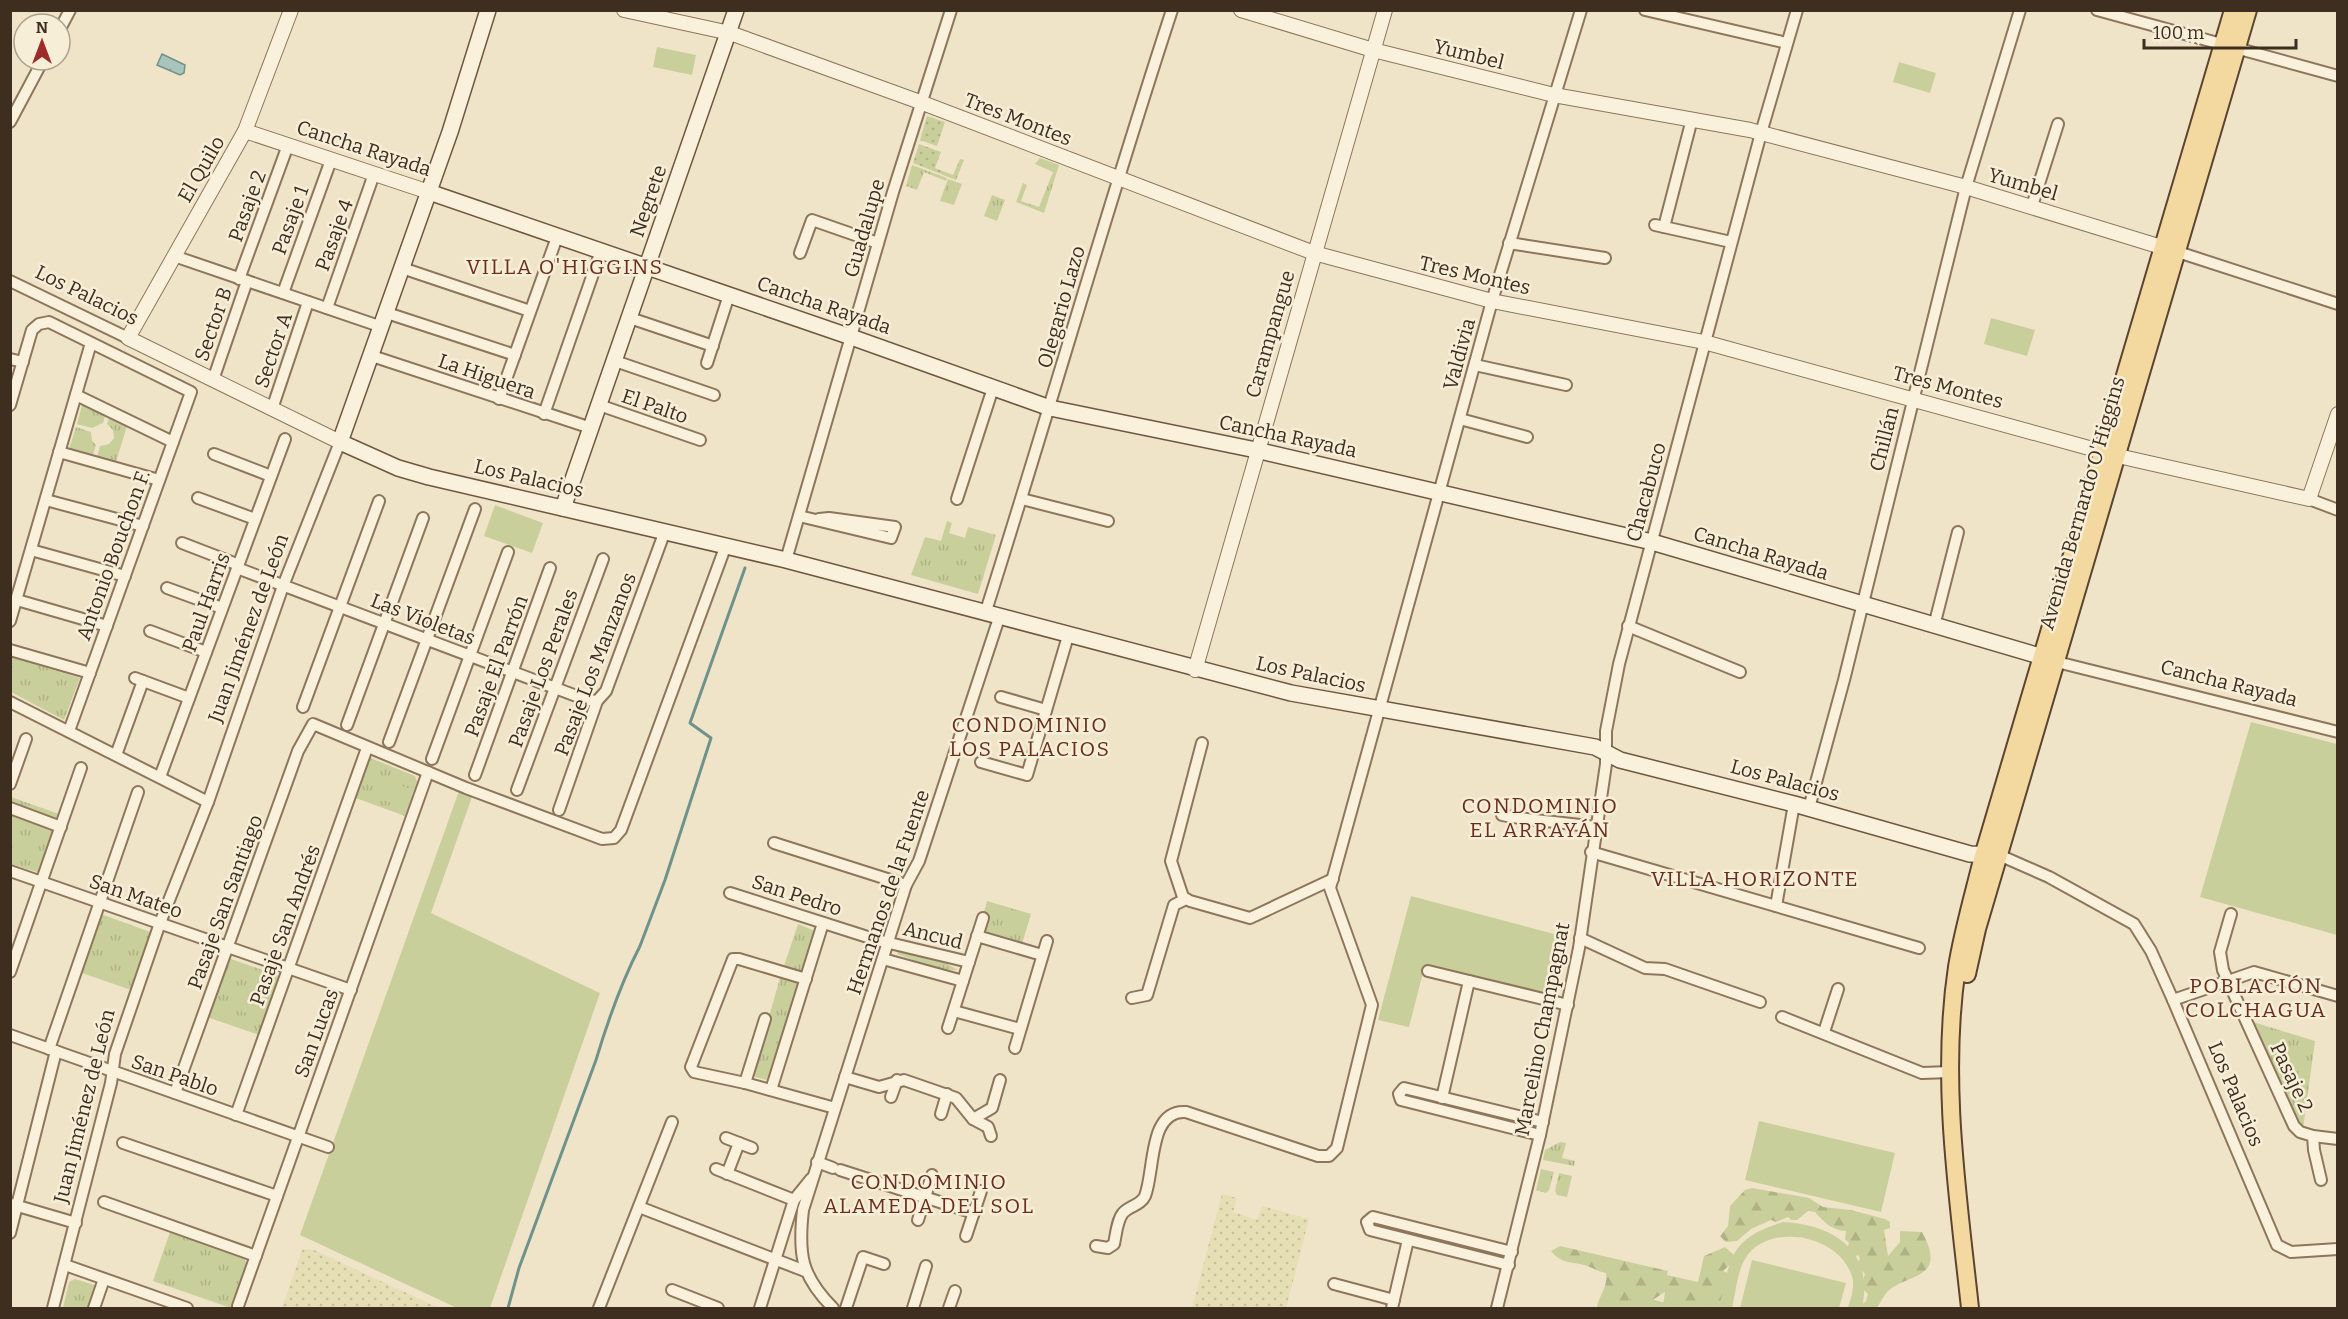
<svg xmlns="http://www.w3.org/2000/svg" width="2348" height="1319" viewBox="0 0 2348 1319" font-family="Bitter,serif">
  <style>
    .farmland { fill: url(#farmland-dots) }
    .grass { fill: url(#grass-tufts) }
    .forest { fill: url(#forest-firs) }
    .garden { fill: url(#garden-dots) }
    .pitch { fill: #c9cf9b }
    .water { fill: url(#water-ripples); stroke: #6f938a; stroke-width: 1.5 }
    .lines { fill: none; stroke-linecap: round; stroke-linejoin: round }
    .stream { stroke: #6f938a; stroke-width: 3 }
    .minor-casing { stroke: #8d765c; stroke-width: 14 }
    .tertiary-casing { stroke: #8d765c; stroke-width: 16 }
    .secondary-casing { stroke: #6f573f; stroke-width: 18 }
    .primary-casing { stroke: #5b4430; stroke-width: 20 }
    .minor { stroke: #faf1dc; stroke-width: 10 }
    .tertiary { stroke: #faf1dc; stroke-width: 14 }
    .secondary { stroke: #faf1dc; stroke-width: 15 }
    .primary { stroke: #f3d9a0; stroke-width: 16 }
    .labels { text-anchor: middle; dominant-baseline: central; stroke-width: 5; stroke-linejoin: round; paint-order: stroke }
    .street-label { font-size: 20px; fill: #3d2e20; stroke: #f7eed8 }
    .neighbourhood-label { font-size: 21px; letter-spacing: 1.5px; fill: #6b2e1e; stroke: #f7eed8 }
  </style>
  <defs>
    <pattern id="farmland-dots" width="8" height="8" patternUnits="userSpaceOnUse" patternTransform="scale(1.5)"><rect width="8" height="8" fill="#e6deb5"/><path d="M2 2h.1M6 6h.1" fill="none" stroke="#c6bf9b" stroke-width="1.8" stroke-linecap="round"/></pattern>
    <pattern id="grass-tufts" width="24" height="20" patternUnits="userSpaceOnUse" patternTransform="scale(1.5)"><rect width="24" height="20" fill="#c9cf9b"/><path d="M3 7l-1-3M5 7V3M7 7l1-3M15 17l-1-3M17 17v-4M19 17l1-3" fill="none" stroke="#aeb285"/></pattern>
    <pattern id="forest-firs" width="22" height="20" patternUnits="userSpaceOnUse" patternTransform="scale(1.5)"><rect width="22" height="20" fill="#c9cf9b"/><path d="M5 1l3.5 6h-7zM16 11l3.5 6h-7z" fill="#aeb285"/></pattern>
    <pattern id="garden-dots" width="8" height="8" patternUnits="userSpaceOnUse" patternTransform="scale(1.5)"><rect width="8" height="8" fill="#c9cf9b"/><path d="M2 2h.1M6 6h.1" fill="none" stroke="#aeb285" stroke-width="1.8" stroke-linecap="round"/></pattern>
    <pattern id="water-ripples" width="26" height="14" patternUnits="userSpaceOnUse" patternTransform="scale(1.5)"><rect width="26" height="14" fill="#a9c4bc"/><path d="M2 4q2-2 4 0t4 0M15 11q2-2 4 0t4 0" fill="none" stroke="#8ba098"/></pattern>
  </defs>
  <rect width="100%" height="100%" fill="#f0e4c8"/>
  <g class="farmland">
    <path d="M1222 1194 1237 1198 1233 1212 1257 1220 1262 1206 1309 1219 1286 1308H1192Z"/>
    <path d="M308 1249 314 1250 439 1308H282L302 1250Z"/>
  </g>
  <g class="grass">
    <path d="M1040 158 1059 165 1044 213 1016 202 1023 183 1027 185 1021 201 1039 207 1053 172 1035 164Z"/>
    <path d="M912 165 947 178 946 181 924 172 917 190 906 186Z"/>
    <path d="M948 179 962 184 954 205 940 201Z"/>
    <path d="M992 195 1005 200 997 221 984 216Z"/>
    <path d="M82 405 105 416 103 423 92 428 77 424Z"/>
    <path d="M109 418 127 426 116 462 97 457 100 446 109 444 114 438 113 430 107 424Z"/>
    <path d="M76 427 91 432 92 441 96 445 93 455 69 449Z"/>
    <path d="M947 521 952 523 949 533 965 538 968 527 996 535 978 594 911 575 925 537 941 541Z"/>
    <path d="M11 657 80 678 64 720 11 692Z"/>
    <path d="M368 757 415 776 417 782 405 816 353 797Z"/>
    <path d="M11 797 62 815 40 873 11 864Z"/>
    <path d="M987 901 1031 914 1022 944 983 934V916Z"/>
    <path d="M101 914 150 932 131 990 79 972Z"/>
    <path d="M798 924 815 931 801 972 784 966Z"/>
    <path d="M898 950 940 960 958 970C935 971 917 961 897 954Z"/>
    <path d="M228 958 283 977 262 1036 207 1017Z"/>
    <path d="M780 978 798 984 767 1080 752 1076Z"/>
    <path d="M2253 1022 2315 1041 2303 1129Z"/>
    <path d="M1560 1142 1566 1143 1562 1158 1575 1161 1574 1166 1543 1160 1545 1150Z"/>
    <path d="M1541 1169 1554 1172 1549 1190 1546 1193 1536 1190Z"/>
    <path d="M1559 1173 1572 1176 1567 1197 1557 1195 1555 1191Z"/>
    <path d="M170 1232 245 1257 246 1265 231 1308 153 1281Z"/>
    <path d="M75 1279 98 1286 91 1308H63L69 1282Z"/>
    <path d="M1619 1291 1686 1308H1614Z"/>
  </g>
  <g class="forest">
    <path d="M1752 1188 1809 1198 1823 1207 1851 1210 1885 1219 1890 1222V1228L1884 1230 1888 1256 1900 1242V1231L1922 1232C1949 1281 1906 1273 1887 1292 1883 1297 1880 1303 1877 1308H1858L1866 1301 1868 1294 1861 1287 1865 1274 1857 1265 1860 1258 1858 1255 1853 1258 1847 1249 1849 1243 1845 1239 1846 1231C1832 1231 1823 1221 1815 1212L1808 1211 1797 1220H1791L1788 1217 1776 1222 1771 1220 1751 1229 1737 1241 1726 1242 1720 1236 1728 1226 1730 1206 1745 1190Z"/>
    <path d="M1560 1246 1668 1271 1667 1275 1698 1282 1704 1256 1725 1247 1735 1256V1260L1723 1271 1732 1275 1726 1308H1667L1663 1305 1665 1292 1648 1303H1633L1630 1298 1624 1308H1597C1598 1296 1608 1289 1606 1273 1596 1271 1592 1267 1584 1265 1572 1262 1560 1263 1551 1251Z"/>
  </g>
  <g class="garden">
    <path d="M927 116 945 122 937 146 920 140Z"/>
    <path d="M919 144 941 152 935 168 953 175 960 159 964 160 956 180 913 163Z"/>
  </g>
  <g class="pitch">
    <path d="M657 47 696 55 692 75 653 67Z"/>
    <path d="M1899 62 1936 73 1930 93 1893 82Z"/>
    <path d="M1991 318 2035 330 2027 356 1984 344Z"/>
    <path d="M495 505 543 523 532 553 484 536Z"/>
    <path d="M2251 722 2337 744V935L2200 897Z"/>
    <path d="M390 782 413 790 406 808 383 800Z"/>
    <path d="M459 791 472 797 431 913 600 993 490 1308H457L300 1235Z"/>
    <path d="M1411 896 1569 938 1553 997 1425 965 1409 1027 1378 1020Z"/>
    <path d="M254 974 277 982 264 1020 241 1011Z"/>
    <path d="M1759 1121 1895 1153 1881 1212 1745 1180Z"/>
    <path d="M1783 1222C1836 1225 1874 1252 1862 1308H1848C1850 1300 1854 1290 1853 1281 1845 1235 1768 1220 1745 1259 1737 1272 1736 1293 1732 1308H1719C1731 1258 1728 1239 1783 1222Z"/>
    <path d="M1752 1260 1846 1283 1839 1308H1740Z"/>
  </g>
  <path class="water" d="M162 54 185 65 184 73 180 75 157 65Z"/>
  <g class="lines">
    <path class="stream" d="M508 1308 519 1268 596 1060C608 1020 621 983 640 946L665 880 711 738 690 723 745 568"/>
    <g class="minor-casing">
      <g id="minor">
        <path d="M1645 10 1787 43"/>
        <path d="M2097 10 2338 76"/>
        <path d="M60 29 70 10"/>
        <path d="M10 122 43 60"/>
        <path d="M2032 206 2058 124"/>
        <path d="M1655 225 1731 242"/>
        <path d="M1664 227 1692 119"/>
        <path d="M1509 243 1605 258"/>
        <path d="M2178 252 2338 304"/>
        <path d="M800 253 812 220 878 243"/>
        <path d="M174 256 382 327"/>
        <path d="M402 268 530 311"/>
        <path d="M239 279 288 145"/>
        <path d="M10 281 128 338"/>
        <path d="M283 293 331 160"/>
        <path d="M327 308 374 174"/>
        <path d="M387 313 515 355"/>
        <path d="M630 318 713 346"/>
        <path d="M372 356 591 428"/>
        <path d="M10 359 23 362"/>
        <path d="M615 361 714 395"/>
        <path d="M707 363 729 295"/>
        <path d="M1475 365 1566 385"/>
        <path d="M213 380 247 281"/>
        <path d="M76 395 173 442"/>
        <path d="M499 399 557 237"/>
        <path d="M10 405 32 330 39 324 49 322 191 392 69 731"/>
        <path d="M599 405 700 440"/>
        <path d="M272 409 308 302"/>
        <path d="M544 414 601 251"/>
        <path d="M1460 419 1527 437"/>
        <path d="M59 452 159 480"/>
        <path d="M214 454 271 476"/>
        <path d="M198 498 255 519"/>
        <path d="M957 499 993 388"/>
        <path d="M1022 499 1108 521"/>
        <path d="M2309 499 2338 510"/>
        <path d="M46 500 143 526"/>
        <path d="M799 516 891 538 895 527 829 518 819 519"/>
        <path d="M182 543 239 565"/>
        <path d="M31 550 125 576"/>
        <path d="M786 560 893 192 951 10"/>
        <path d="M237 568 587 700 597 701"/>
        <path d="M167 588 222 608"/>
        <path d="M17 600 107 626"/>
        <path d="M985 614C1049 413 1106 211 1172 10"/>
        <path d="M10 621 91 343"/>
        <path d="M1628 626 1740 672"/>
        <path d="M1934 626 1958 532"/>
        <path d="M150 631 206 652"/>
        <path d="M10 650 90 673"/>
        <path d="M2057 662 2338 732"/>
        <path d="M135 678 189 698"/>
        <path d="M1001 697 1046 710"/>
        <path d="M10 702 208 802"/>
        <path d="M303 707 379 501"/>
        <path d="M347 725 423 518"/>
        <path d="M389 742 475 509"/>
        <path d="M1202 743 1171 861 1183 897 1190 901 1250 918 1333 879"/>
        <path d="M116 755 143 681"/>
        <path d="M432 759 508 552"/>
        <path d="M981 762 1027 775 1068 636"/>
        <path d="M475 775 550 568"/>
        <path d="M160 777 285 439"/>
        <path d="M10 784 26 739"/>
        <path d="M517 790 603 559"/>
        <path d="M10 808 61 827"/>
        <path d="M1809 808 1844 680 1966 187 2020 10"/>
        <path d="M559 810 597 701 606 691 665 531"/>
        <path d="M1502 815C1533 821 1563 822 1595 827"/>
        <path d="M774 843 906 885"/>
        <path d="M1591 852 1919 948"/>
        <path d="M1999 855 2049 877 2134 924 2151 951 2173 1000 2277 1245 2291 1252 2338 1249"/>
        <path d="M10 871 351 990"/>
        <path d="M730 893 877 940 969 962"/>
        <path d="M1776 906 1794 804"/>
        <path d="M2231 914 2220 952 2223 970 2294 1126 2300 1132 2313 1136 2314 1150 2321 1180"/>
        <path d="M977 936 1042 955"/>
        <path d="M1580 938 1645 968 1665 969 1760 1002"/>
        <path d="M883 959 963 981"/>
        <path d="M1428 971 1568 1005"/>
        <path d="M10 972 81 768"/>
        <path d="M806 979 739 959H733L691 1067 694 1072 745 1083 835 1108"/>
        <path d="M1132 998 1147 995 1174 905 1186 899"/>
        <path d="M2173 1000 2254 972 2338 996"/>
        <path d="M954 1011 1020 1029"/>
        <path d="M1782 1017 1922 1073 1950 1072"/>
        <path d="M948 1028 983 918"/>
        <path d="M1824 1032 1838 989"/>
        <path d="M10 1035 328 1147"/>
        <path d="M1015 1048 1047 941"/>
        <path d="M49 1049 138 792"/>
        <path d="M845 1077 879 1087 904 1080 956 1098 973 1119 988 1127 991 1136"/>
        <path d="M745 1083 765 1019"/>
        <path d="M771 1090 823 923"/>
        <path d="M175 1093 298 751 313 724 466 788 602 839 614 838 621 830 726 545"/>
        <path d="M891 1097 897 1080"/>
        <path d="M1442 1098 1469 981"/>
        <path d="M941 1114 947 1094"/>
        <path d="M236 1115 367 748"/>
        <path d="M973 1119 992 1108 1000 1080"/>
        <path d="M1540 1135 1401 1100 1399 1094 1404 1088 1543 1122"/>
        <path d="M2313 1136 2338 1139"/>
        <path d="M726 1138 752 1148"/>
        <path d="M123 1143 277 1196"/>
        <path d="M817 1162 833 1168"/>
        <path d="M716 1169 794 1200"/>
        <path d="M840 1170 974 1213"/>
        <path d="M727 1174 739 1143"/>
        <path d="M104 1202 256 1256"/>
        <path d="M11 1204 76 1223"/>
        <path d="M639 1207 805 1271"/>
        <path d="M918 1220 932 1175"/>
        <path d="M10 1233 56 1051"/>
        <path d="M966 1236 981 1191"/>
        <path d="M1096 1246 1108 1248 1114 1244C1116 1235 1117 1220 1123 1213 1129 1206 1141 1205 1145 1196 1155 1171 1148 1109 1186 1112L1318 1156H1329L1337 1148 1372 1005 1330 888 1492 301 1581 10"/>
        <path d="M65 1265 187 1308"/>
        <path d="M1509 1265 1370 1230 1367 1222 1373 1217 1512 1252"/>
        <path d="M1334 1284 1394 1300"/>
        <path d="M672 1290 718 1308"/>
        <path d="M238 1306 428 772"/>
        <path d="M53 1308 111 1083 115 1054 160 923 208 802 283 586 340 442"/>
        <path d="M94 1308 104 1279"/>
        <path d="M599 1308 672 1122"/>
        <path d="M760 1308 794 1200 811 1179"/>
        <path d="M833 1308C801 1276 798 1254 803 1210L906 885 919 861 999 618"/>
        <path d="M846 1308 863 1257 884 1264"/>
        <path d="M913 1308 926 1266"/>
        <path d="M949 1308 955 1291"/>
        <path d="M1392 1308 1408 1240"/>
        <path d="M1497 1308 1540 1135 1579 948 1606 764V731L1619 664 1761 133 1797 10"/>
      </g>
    </g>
    <g class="tertiary-casing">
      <g id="tertiary">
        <path d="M291 10 245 131 128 338 340 442"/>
        <path d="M624 10 730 33 920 102 1314 253 1492 301 1704 342 2118 456 2309 499 2338 414"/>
        <path d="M1241 10 1373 50 1554 95 1750 130 1966 187 2171 250"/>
        <path d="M245 131 429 192"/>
        <path d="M1195 670 1385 10"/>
      </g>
    </g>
    <g class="secondary-casing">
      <g id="secondary">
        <path d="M488 10 450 132 340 442 398 468 429 477 786 560 1291 693 1595 747 1620 760 1794 804 1970 854 1994 855"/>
        <path d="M429 192 851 337 1050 408 1256 450 1652 542 2053 660"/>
        <path d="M563 508 736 10"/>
      </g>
    </g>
    <g class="primary-casing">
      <g id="primary">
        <path d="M1967 974 1977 929 2248 10"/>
        <path d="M1970 1308C1958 1196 1940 1080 1957 967 1963 930 1974 893 1983 856L2233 10"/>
      </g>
    </g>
    <use href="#minor" class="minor"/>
    <use href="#tertiary" class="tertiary"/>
    <use href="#secondary" class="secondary"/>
    <use href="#primary" class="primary"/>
  </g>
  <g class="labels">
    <g class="street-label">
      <text transform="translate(1469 54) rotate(14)">Yumbel</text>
      <text transform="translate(1018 119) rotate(21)">Tres Montes</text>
      <text transform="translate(364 148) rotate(18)">Cancha Rayada</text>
      <text transform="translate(201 169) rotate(-60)">El Quilo</text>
      <text transform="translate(2023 184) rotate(16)">Yumbel</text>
      <text transform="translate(648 201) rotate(-71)">Negrete</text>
      <text transform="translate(247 206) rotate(-70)">Pasaje 2</text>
      <text transform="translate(290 220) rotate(-70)">Pasaje 1</text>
      <text transform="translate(864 228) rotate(-74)">Guadalupe</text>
      <text transform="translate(334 235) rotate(-70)">Pasaje 4</text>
      <text transform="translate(1475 275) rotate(13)">Tres Montes</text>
      <text transform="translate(87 295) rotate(26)">Los Palacios</text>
      <text transform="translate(824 305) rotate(19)">Cancha Rayada</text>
      <text transform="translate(1061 307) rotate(-74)">Olegario Lazo</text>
      <text transform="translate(213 324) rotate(-71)">Sector B</text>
      <text transform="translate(1270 334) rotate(-74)">Carampangue</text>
      <text transform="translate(273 350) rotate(-71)">Sector A</text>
      <text transform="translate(1459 354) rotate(-75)">Valdivia</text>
      <text transform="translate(487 376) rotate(19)">La Higuera</text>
      <text transform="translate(1948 387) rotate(15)">Tres Montes</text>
      <text transform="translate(655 406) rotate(19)">El Palto</text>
      <text transform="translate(1288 436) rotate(12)">Cancha Rayada</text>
      <text transform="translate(1884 439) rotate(-76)">Chillán</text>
      <text transform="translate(529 478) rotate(13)">Los Palacios</text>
      <text transform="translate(1646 492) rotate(-75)">Chacabuco</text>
      <text transform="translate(2082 503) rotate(-74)">Avenida Bernardo O'Higgins</text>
      <text transform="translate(1761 553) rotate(17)">Cancha Rayada</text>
      <text transform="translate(113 555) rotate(-70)">Antonio Bouchon F.</text>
      <text transform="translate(206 602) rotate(-70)">Paul Harris</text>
      <text transform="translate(423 619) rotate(21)">Las Violetas</text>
      <text transform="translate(248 628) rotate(-70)">Juan Jiménez de León</text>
      <text transform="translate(595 664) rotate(-69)">Pasaje Los Manzanos</text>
      <text transform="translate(496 666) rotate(-70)">Pasaje El Parrón</text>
      <text transform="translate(543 668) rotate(-70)">Pasaje Los Perales</text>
      <text transform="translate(1311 674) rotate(12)">Los Palacios</text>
      <text transform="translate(2229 683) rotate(14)">Cancha Rayada</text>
      <text transform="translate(1785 780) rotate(15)">Los Palacios</text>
      <text transform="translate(888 892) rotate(-71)">Hermanos de la Fuente</text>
      <text transform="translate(797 895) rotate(18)">San Pedro</text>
      <text transform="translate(136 896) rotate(19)">San Mateo</text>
      <text transform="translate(225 902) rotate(-70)">Pasaje San Santiago</text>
      <text transform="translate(285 925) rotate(-70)">Pasaje San Andrés</text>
      <text transform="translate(933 935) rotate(14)">Ancud</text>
      <text transform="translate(1542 1029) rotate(-79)">Marcelino Champagnat</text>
      <text transform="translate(316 1033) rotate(-70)">San Lucas</text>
      <text transform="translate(175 1075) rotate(19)">San Pablo</text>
      <text transform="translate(2292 1077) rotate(65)">Pasaje 2</text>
      <text transform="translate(2236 1094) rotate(67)">Los Palacios</text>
      <text transform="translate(84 1106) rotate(-76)">Juan Jiménez de León</text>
    </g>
    <g class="neighbourhood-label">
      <text x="565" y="267">VILLA O'HIGGINS</text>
      <text x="1030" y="725">CONDOMINIO<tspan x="1030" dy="24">LOS PALACIOS</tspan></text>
      <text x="1540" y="806">CONDOMINIO<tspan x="1540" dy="24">EL ARRAYÁN</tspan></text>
      <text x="1755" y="879">VILLA HORIZONTE</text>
      <text x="2256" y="986">POBLACIÓN<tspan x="2256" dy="24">COLCHAGUA</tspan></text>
      <text x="929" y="1182">CONDOMINIO<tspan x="929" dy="24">ALAMEDA DEL SOL</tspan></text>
    </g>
  </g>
  <rect width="2348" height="1319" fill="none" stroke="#3d2e20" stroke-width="24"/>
  <g transform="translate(42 42)"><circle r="28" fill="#f7eed8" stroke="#ada18e" stroke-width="1.5"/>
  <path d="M0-4.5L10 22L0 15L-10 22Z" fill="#9e2a2b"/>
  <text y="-9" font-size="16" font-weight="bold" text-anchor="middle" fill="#3d2e20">N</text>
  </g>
  <path d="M2144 39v9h152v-9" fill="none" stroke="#3d2e20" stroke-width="3"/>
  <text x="2153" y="39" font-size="18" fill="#3d2e20" stroke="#f7eed8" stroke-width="4.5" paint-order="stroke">100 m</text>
</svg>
